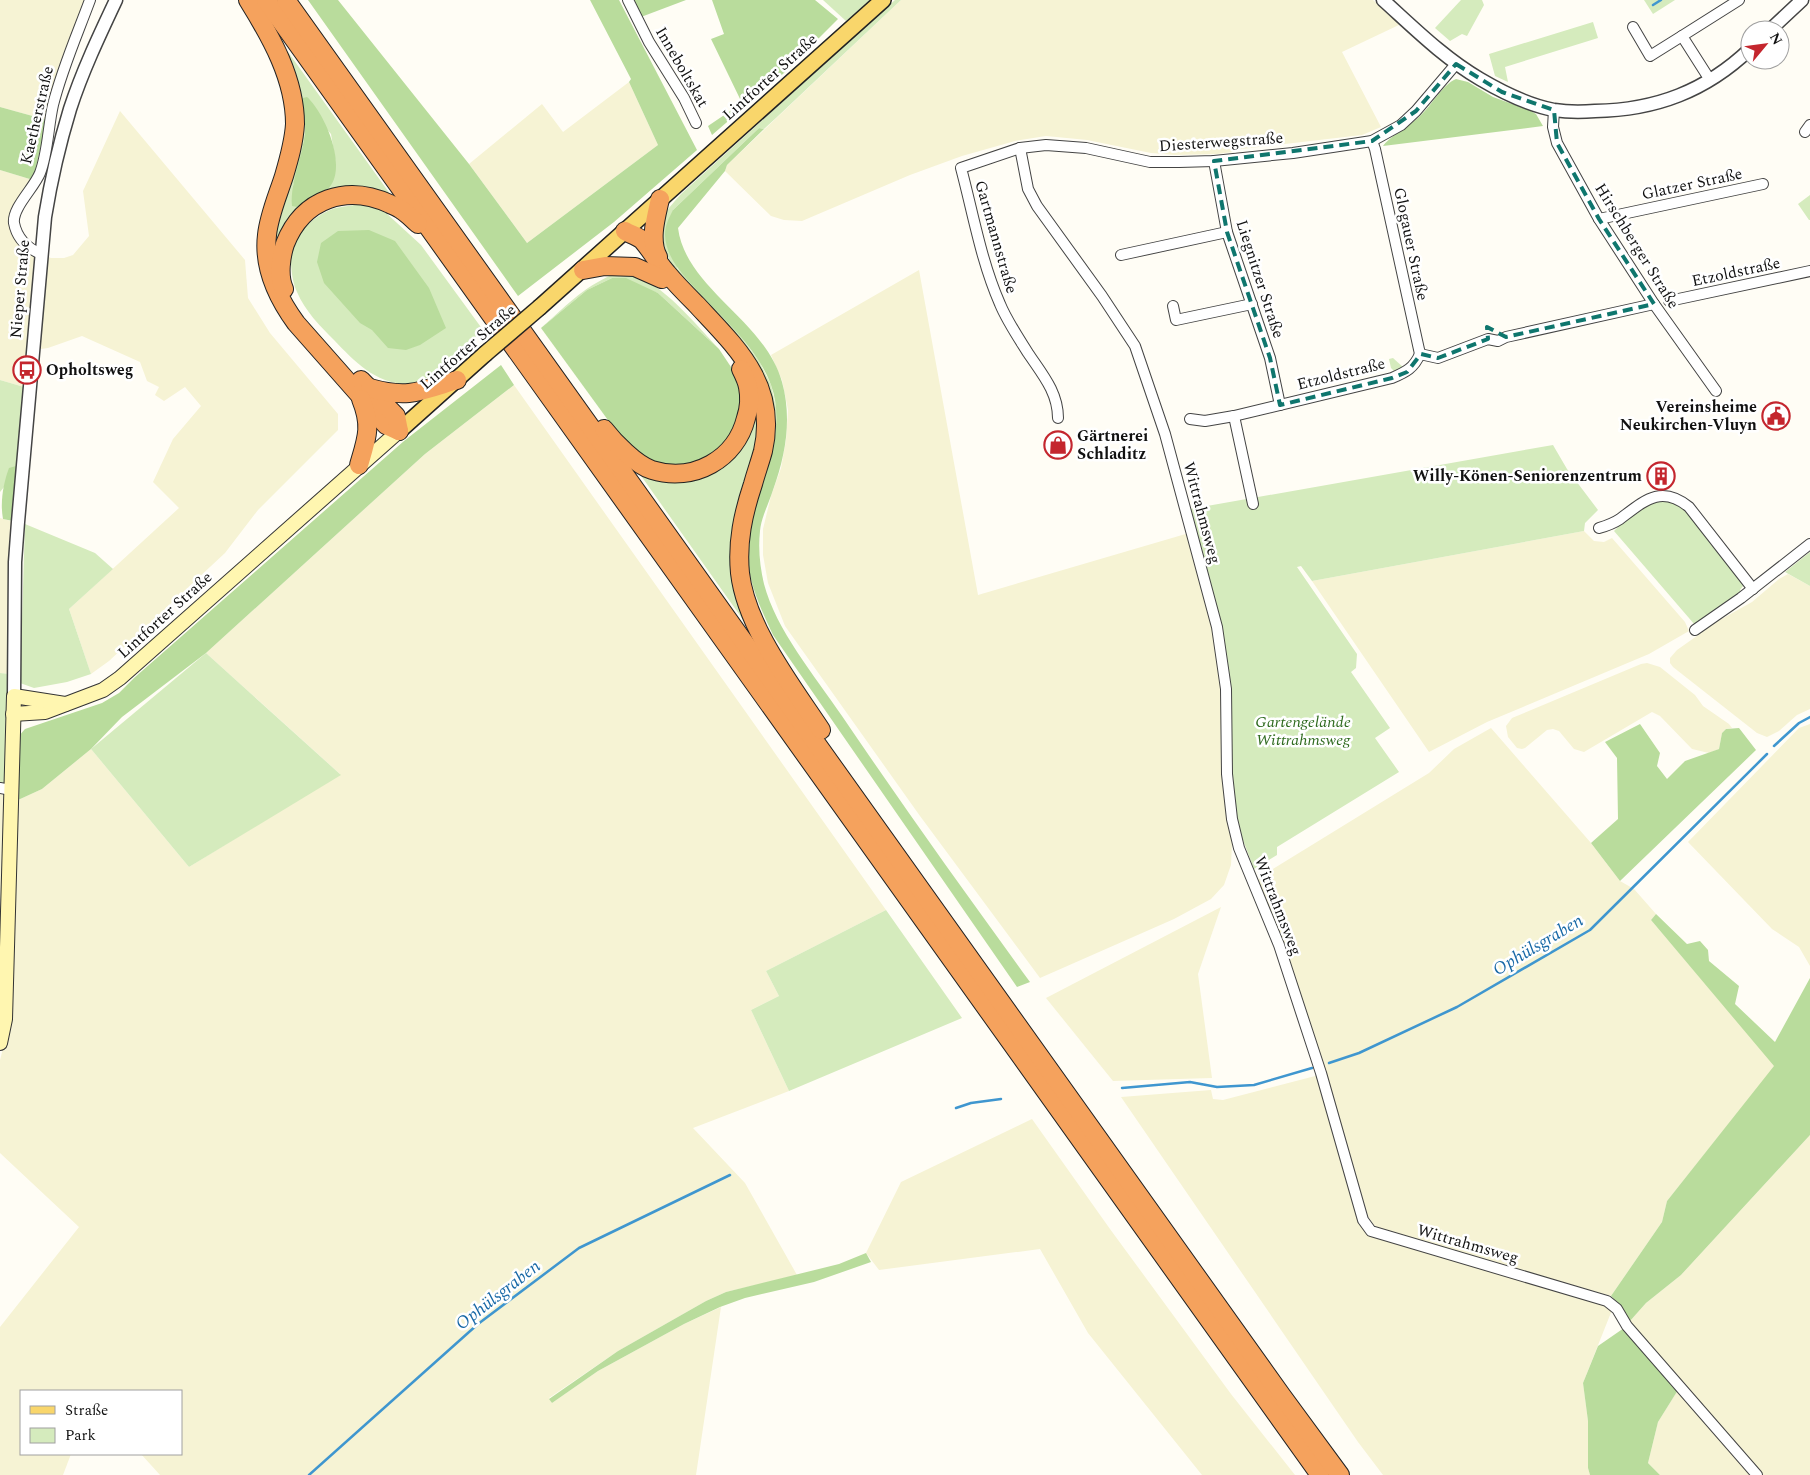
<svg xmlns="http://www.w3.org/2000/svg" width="1810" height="1475" viewBox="0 0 1810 1475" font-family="Spectral,serif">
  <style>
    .farmland { fill: #f6f3d4 }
    .green { fill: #d5ebbd; fill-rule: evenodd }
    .forest { fill: #b9dc9c }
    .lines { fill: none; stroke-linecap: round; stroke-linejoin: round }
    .stream { stroke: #3f96cf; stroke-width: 2.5 }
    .minor-casing { stroke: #444; stroke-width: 12 }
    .tertiary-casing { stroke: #444; stroke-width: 15 }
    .secondary-casing { stroke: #333; stroke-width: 16 }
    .primary-casing { stroke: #222; stroke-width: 18 }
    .motorway-casing { stroke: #222; stroke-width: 20 }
    .minor { stroke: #fff; stroke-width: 10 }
    .tertiary { stroke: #fff; stroke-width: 12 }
    .secondary { stroke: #fff6b0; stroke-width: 14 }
    .primary { stroke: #f9d66b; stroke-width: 15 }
    .motorway { stroke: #f5a25d; stroke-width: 18 }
    .primary-bridge-casing { stroke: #222; stroke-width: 18; stroke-linecap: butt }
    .primary-bridge { stroke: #f9d66b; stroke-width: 15 }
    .marked { fill: none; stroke: #0f766e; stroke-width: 4; stroke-dasharray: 10 6; stroke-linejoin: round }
    .labels { text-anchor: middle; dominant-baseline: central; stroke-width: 5; stroke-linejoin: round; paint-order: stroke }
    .street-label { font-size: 16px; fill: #111; stroke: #fff }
    .poi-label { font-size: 16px; font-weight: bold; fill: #111; stroke: #fff; text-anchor: start }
    .park-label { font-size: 16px; font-style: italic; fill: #2f6b1f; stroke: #fff }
    .water-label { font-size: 18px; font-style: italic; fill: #1768a6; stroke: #fff }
  </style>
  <rect width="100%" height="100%" fill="#fffdf5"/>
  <g class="farmland">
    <path d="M0 0H86L47 120 0 107Z"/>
    <path d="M901 0H1373L1401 24 1342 52 1381 127 1362 135 1233 150V152L1217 154 1175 155 1151 153 1087 140 1046 136 1015 141 962 156 910 175 802 221 784 220 771 216 725 171 727 165Z"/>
    <path d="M629 82 658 145 527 243 469 164 542 104 563 132Z"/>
    <path d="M120 111 245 260 248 298 270 333 338 414V430L258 510 225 553 109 661 91 674 69 609 179 508 153 482 173 439 201 406 185 387 164 401 155 395 159 387 147 381 140 362 82 336 48 348 27 351 24 387 0 380V170L33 180 14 207 20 245 31 255 41 254 51 258H64L73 255 89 236 83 191Z"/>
    <path d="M919 270 978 595 1189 533 1213 628 1222 689V746L1226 812 1232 844 1231 865 1224 885 1211 899 1174 919 1040 978 920 816 785 626 768 583 763 555V529L771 496 781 468 786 440 788 410 782 380 771 355Z"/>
    <path d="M514 385 886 910 766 971 779 996 751 1010 789 1091 693 1128 745 1183 797 1275 726 1292 706 1301 618 1351 549 1398 552 1403 598 1371 684 1324 721 1307 696 1475H160L141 1454H181V1391H21V1454H71L63 1475H0V1327L79 1227 0 1153V1060L13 1010 8 969 18 800 42 789 91 749 189 867 340 774 206 653 425 454Z"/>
    <path d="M0 518 18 523 10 674 0 673Z"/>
    <path d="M1584 531 1594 541 1604 542 1612 538 1685 622 1689 631 1649 654 1487 722 1429 752 1312 581Z"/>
    <path d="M1788 574 1810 586V709L1797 715 1779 731 1767 737 1757 733 1673 667 1670 663V658L1677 650 1718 621 1752 602 1779 579Z"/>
    <path d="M1647 663 1660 667 1695 695 1703 706 1729 724 1732 728 1726 729 1722 733 1719 749 1709 753 1692 749 1660 716 1652 712 1584 752 1574 749 1559 731 1553 729 1547 730 1525 748 1522 749 1517 748 1508 737 1506 726 1512 718 1641 664Z"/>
    <path d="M1810 724V966L1799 947 1772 929 1688 842 1799 728Z"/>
    <path d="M1491 728 1591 843 1620 881 1634 889 1656 914 1651 920 1775 1066 1667 1201 1662 1222 1611 1296 1383 1231 1374 1225 1368 1216 1321 1055 1258 881 1260 877 1429 773 1454 749Z"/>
    <path d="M0 793 5 796 0 914Z"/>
    <path d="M1221 907 1198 974 1212 1078 1113 1081 1046 998Z"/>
    <path d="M1319 1075 1362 1223 1603 1304 1612 1310 1583 1383 1588 1421V1468L1590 1475H1383L1358 1442 1121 1097 1211 1090 1213 1099 1223 1100Z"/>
    <path d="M1032 1119 1110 1229 1231 1394 1295 1475H1202L1088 1333 1040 1249 879 1270 866 1253 901 1182Z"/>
    <path d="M1810 1135V1475H1762L1630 1321 1646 1303 1681 1275Z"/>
    <path d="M1678 1390 1752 1475H1660L1648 1463 1658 1422Z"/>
  </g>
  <g class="green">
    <path d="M823 0H870L846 21Z"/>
    <path d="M895 0H901L776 118 764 129 759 128 673 210 677 268 738 333 759 361 771 385 777 412 775 439 767 468 773 436 768 386 764 375 748 351 678 275C668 259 656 236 664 216 668 208 675 201 681 194Z"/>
    <path d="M1461 0H1482L1484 5 1467 36 1462 34 1450 41 1435 28Z"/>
    <path d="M1644 0H1675L1653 14Z"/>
    <path d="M1593 22 1598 38 1505 67 1508 82 1495 76 1489 54Z"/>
    <path d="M283 45 398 205 387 198 313 203 276 283 271 246 290 170 280 46ZM302 102 331 134 336 164 333 180 293 186C301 158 309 131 302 102Z"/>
    <path d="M1810 195V220H1809L1798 204Z"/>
    <path d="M363 204 385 212 421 245 483 330C466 344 435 379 414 383 380 388 356 363 334 340 320 326 305 311 297 292 291 280 288 252 295 240 303 226 321 212 336 208 345 206 354 205 363 204Z"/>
    <path d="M612 275C621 275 631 275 639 278 667 288 699 328 719 349L658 293 612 278 587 290 541 328C564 308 583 287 612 275Z"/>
    <path d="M1393 358 1404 368 1394 371 1391 368 1389 359Z"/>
    <path d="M0 380 24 387 23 464 0 492Z"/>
    <path d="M752 388 763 427 740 512 751 631 632 463Z"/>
    <path d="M1553 445 1567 469 1598 510 1585 523 1584 531 1312 581 1301 566 1297 567 1357 654 1356 668 1351 672 1390 728 1375 738 1399 772 1277 847V855L1254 869 1238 827 1235 808 1231 744 1229 690 1190 509Z"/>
    <path d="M1656 500H1668L1687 510 1743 582V586L1740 590 1741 592 1695 625 1614 531 1631 514Z"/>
    <path d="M25 524 95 553 113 569 69 609 91 674 67 682 34 688 20 683Z"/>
    <path d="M1810 552V586L1785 572Z"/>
    <path d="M206 653 341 775 189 867 91 749Z"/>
    <path d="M0 673 10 674 5 783 0 784Z"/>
    <path d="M886 910 962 1018 789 1091 751 1010 779 996 766 971Z"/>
  </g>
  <g class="forest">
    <path d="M308 0H338L469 164 527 243 658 145 629 82 631 79 590 0H619L697 150 614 222 518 296Z"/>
    <path d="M632 0H686L641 17Z"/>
    <path d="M712 0H815L838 19 784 73 712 135 708 126 742 103 711 39 724 34Z"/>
    <path d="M1456 79 1468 82 1493 97 1529 110 1536 114 1543 126 1383 146C1388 138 1412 124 1420 116 1432 105 1442 85 1456 79Z"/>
    <path d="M307 97C325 113 349 169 328 189 320 197 306 202 297 207L292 206C290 180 304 155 305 129 306 119 300 107 303 98Z"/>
    <path d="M0 107 47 120 33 180 0 170Z"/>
    <path d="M759 128 764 129 727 165 725 171 678 228C686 289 765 320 782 382 792 418 786 454 773 490 769 503 761 518 760 531 758 549 760 567 764 584 776 630 815 676 842 716 903 806 966 894 1030 982L1017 987 773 635C762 611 750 587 748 560 745 501 792 444 771 385 759 352 730 325 707 301 690 282 666 262 665 235 665 225 669 218 673 210Z"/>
    <path d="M369 230 395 241 429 288 446 328 420 345 406 350 388 348 372 330 360 323 324 283 317 262 321 243 338 231Z"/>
    <path d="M612 278H626L658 293 719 349 731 367 740 389 742 409 729 442 699 464 676 467 654 463 635 452 613 427 541 328 587 290Z"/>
    <path d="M501 365 514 385 425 454 206 653 122 717 91 749 42 789 18 800V737L25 729 102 703 119 693 134 678 404 441Z"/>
    <path d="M23 464 18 522 3 519C0 503 3 484 9 468Z"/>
    <path d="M1640 724 1660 753 1657 766 1667 779 1685 761 1719 749 1722 733 1726 729 1739 728 1756 750 1620 881 1591 843 1618 819 1617 758 1605 742Z"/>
    <path d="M1656 914 1687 944 1700 941 1708 950 1709 961 1739 986 1735 1004 1775 1042 1810 978V1135L1681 1275 1646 1303 1630 1321 1623 1309 1611 1296 1662 1222 1667 1201 1774 1066 1651 920Z"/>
    <path d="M866 1253 871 1262 814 1282 745 1298 720 1307 684 1324 598 1371 552 1403 549 1399 618 1351 706 1301 726 1292 839 1264Z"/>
    <path d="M1624 1328 1678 1390 1658 1422 1648 1463 1660 1475H1590L1588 1468V1421L1583 1383 1598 1346Z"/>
  </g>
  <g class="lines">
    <g class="stream">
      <path d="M1653 5 1661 0"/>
      <path d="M1774 746 1799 723 1810 717"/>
      <path d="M1329 1063 1359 1053 1457 1007 1590 930 1767 754"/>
      <path d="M1122 1088 1190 1082 1217 1087 1254 1085 1312 1068"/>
      <path d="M956 1108 971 1103 1001 1099"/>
      <path d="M309 1475 478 1324 579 1248 730 1175"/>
    </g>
    <g class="minor-casing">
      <g id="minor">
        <path d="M628 0 649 42 684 98 696 123"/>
        <path d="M1633 27 1650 56 1682 36"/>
        <path d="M1710 80 1682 36 1739 0"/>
        <path d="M1554 110 1553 127 1557 143 1599 219 1654 304 1716 391"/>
        <path d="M1805 132 1810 125"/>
        <path d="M1372 141 1375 149 1420 354"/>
        <path d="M1020 148 1028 189 1037 206 1102 296 1135 346 1165 434 1217 627 1226 689 1227 774 1232 819 1239 848 1279 945 1321 1073 1363 1220 1371 1231 1607 1301 1617 1309 1627 1326 1757 1475"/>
        <path d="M1214 161 1227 232 1270 358 1280 405"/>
        <path d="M1599 219 1763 184"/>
        <path d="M41 254C27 248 17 239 14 223 12 208 34 188 40 173 48 152 48 127 53 105 62 69 77 35 90 0"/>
        <path d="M1121 255 1227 232"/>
        <path d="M1669 301 1810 271"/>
        <path d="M1173 306 1176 320 1252 304"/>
        <path d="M1420 354 1438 358 1488 339 1498 341 1506 337 1654 304"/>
        <path d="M1234 416 1253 504"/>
        <path d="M1058 418C1058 392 1042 374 1028 353 1018 337 1007 321 1000 304 981 261 973 213 961 168L1020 148 1046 145 1086 148 1150 162H1179L1214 161 1293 153 1372 141 1401 125 1416 111 1456 64"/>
        <path d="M1190 419 1205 421 1234 416 1392 378C1406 372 1414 368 1420 354"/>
        <path d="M1599 528C1606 526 1614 523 1620 519 1644 501 1661 484 1689 507L1753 589"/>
        <path d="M1695 630 1741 598 1810 544"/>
        <path d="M0 788 11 790"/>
      </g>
    </g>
    <g class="tertiary-casing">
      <g id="tertiary">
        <path d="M1383 0C1414 28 1444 58 1480 79 1502 92 1528 105 1554 110 1567 112 1582 112 1595 111 1656 110 1706 91 1750 49"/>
        <path d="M1770 30 1802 0"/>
        <path d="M14 696 15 562 18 522 45 217C51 180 59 145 70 109 82 72 99 36 116 0"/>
      </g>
    </g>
    <g class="secondary-casing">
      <g id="secondary">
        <path d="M13 714 45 712 103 690 120 678 399 431"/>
        <path d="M0 1043 5 1019 14 696 65 704"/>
      </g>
    </g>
    <g class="primary-casing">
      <g id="primary">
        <path d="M540 307 883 0"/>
        <path d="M399 431 485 354"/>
      </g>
    </g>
    <g class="motorway-casing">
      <g id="motorway">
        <path d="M248 0C271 37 295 79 295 124 294 142 289 159 284 176 278 195 269 215 267 235 263 268 277 297 296 323L386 425 399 431"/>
        <path d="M266 0 1320 1475"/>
        <path d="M286 0 1282 1396 1340 1475"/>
        <path d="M625 231C630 234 637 236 642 240 651 250 658 263 667 273 676 284 686 294 696 304 737 348 778 385 763 451 760 462 756 473 753 484 743 514 737 542 740 573 746 627 792 686 821 730"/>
        <path d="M658 257C649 240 656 217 660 199"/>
        <path d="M583 270 605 266 635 267 662 279"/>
        <path d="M284 289C278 276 281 256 285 244 303 198 347 184 390 204 394 206 399 208 403 211 409 215 413 220 418 224"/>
        <path d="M361 380 396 416 399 431"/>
        <path d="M370 388C408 399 421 391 457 380"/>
        <path d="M604 429C614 442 636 465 652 470 694 483 736 459 746 418 749 409 750 397 748 387 747 381 744 375 741 369"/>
        <path d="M359 465C367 438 372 426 361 399"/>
      </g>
    </g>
    <use href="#minor" class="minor"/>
    <use href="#tertiary" class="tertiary"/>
    <use href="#secondary" class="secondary"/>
    <use href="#primary" class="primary"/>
    <use href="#motorway" class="motorway"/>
    <g class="primary-bridge-casing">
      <path id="primary-bridge" d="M485 354 540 307"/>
    </g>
    <use href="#primary-bridge" class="primary-bridge"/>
  </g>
  <path class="marked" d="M1456 64 1502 92 1554 110 1557 143 1599 219 1654 304 1506 337 1487 327 1488 339 1438 358 1421 354 1407 372 1392 378 1280 405 1270 358 1227 232 1214 161 1372 141 1416 111Z"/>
  <defs>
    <g id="bus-ring" transform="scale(1.4375)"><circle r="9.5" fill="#fff" stroke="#c4262e" stroke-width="1.5"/><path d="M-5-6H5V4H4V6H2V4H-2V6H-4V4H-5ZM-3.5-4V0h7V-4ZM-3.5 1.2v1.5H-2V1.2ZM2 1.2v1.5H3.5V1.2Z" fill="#c4262e"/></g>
    <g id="civic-ring" transform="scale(1.4375)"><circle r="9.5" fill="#fff" stroke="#c4262e" stroke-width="1.5"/><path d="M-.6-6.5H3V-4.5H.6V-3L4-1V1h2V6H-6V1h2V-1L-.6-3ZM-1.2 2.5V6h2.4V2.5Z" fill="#c4262e"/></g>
    <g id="shop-ring" transform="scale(1.4375)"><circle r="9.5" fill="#fff" stroke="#c4262e" stroke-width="1.5"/><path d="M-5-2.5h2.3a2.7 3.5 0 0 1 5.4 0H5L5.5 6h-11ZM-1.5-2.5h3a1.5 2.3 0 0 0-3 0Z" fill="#c4262e"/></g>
    <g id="building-ring" transform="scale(1.4375)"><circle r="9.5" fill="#fff" stroke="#c4262e" stroke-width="1.5"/><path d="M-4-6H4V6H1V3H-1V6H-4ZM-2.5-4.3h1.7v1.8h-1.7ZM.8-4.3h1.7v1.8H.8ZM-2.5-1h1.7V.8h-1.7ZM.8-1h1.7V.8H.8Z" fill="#c4262e"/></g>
  </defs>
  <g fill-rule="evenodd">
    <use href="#bus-ring" x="27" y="370"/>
    <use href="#civic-ring" x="1776" y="416"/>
    <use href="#shop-ring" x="1058" y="445"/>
    <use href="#building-ring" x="1661" y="476"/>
  </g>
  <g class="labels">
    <g class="street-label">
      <text transform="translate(682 67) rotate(60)">Inneboltskat</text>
      <text transform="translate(770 77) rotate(-42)">Lintforter Straße</text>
      <text transform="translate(37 115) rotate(-77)">Kaetherstraße</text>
      <text transform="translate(1221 142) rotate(-4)">Diesterwegstraße</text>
      <text transform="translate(1692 184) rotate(-12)">Glatzer Straße</text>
      <text transform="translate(996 237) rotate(74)">Gartmannstraße</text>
      <text transform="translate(1411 244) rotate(78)">Glogauer Straße</text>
      <text transform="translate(1637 246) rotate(58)">Hirschberger Straße</text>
      <text transform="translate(1736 272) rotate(-12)">Etzoldstraße</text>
      <text transform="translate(1260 279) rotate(72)">Liegnitzer Straße</text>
      <text transform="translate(20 289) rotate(-85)">Nieper Straße</text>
      <text transform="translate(468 347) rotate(-41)">Lintforter Straße</text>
      <text transform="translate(1341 374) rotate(-14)">Etzoldstraße</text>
      <text transform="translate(1202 513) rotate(75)">Wittrahmsweg</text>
      <text transform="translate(165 615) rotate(-42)">Lintforter Straße</text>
      <text transform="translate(1278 906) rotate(69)">Wittrahmsweg</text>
      <text transform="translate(1468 1244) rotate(16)">Wittrahmsweg</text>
    </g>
    <g class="poi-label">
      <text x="46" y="370">Opholtsweg</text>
      <text x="1757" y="407" text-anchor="end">Vereinsheime<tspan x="1757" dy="18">Neukirchen-Vluyn</tspan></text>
      <text x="1077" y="436">Gärtnerei<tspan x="1077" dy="18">Schladitz</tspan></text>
      <text x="1642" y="476" text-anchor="end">Willy-Könen-Seniorenzentrum</text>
    </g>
    <g class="park-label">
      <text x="1303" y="722">Gartengelände<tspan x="1303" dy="18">Wittrahmsweg</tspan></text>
    </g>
    <g class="water-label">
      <text transform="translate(1538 945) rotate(-31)">Ophülsgraben</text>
      <text transform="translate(498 1295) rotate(-38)">Ophülsgraben</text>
    </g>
  </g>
  <rect x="20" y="1390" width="162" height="65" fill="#ffffff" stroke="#a0a0a0"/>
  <rect x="30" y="1406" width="25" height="8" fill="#f9d66b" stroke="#a0a0a0"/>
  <text x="65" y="1415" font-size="15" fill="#111111">Straße</text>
  <rect x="30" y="1428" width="25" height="15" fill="#d5ebbd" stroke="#a0a0a0"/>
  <text x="65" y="1440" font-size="15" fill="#111111">Park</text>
  <g transform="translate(1765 45) rotate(61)"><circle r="24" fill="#ffffff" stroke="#a0a0a0"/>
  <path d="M0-4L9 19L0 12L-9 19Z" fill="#c4262e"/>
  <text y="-8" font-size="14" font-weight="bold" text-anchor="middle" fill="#111111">N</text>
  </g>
</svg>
